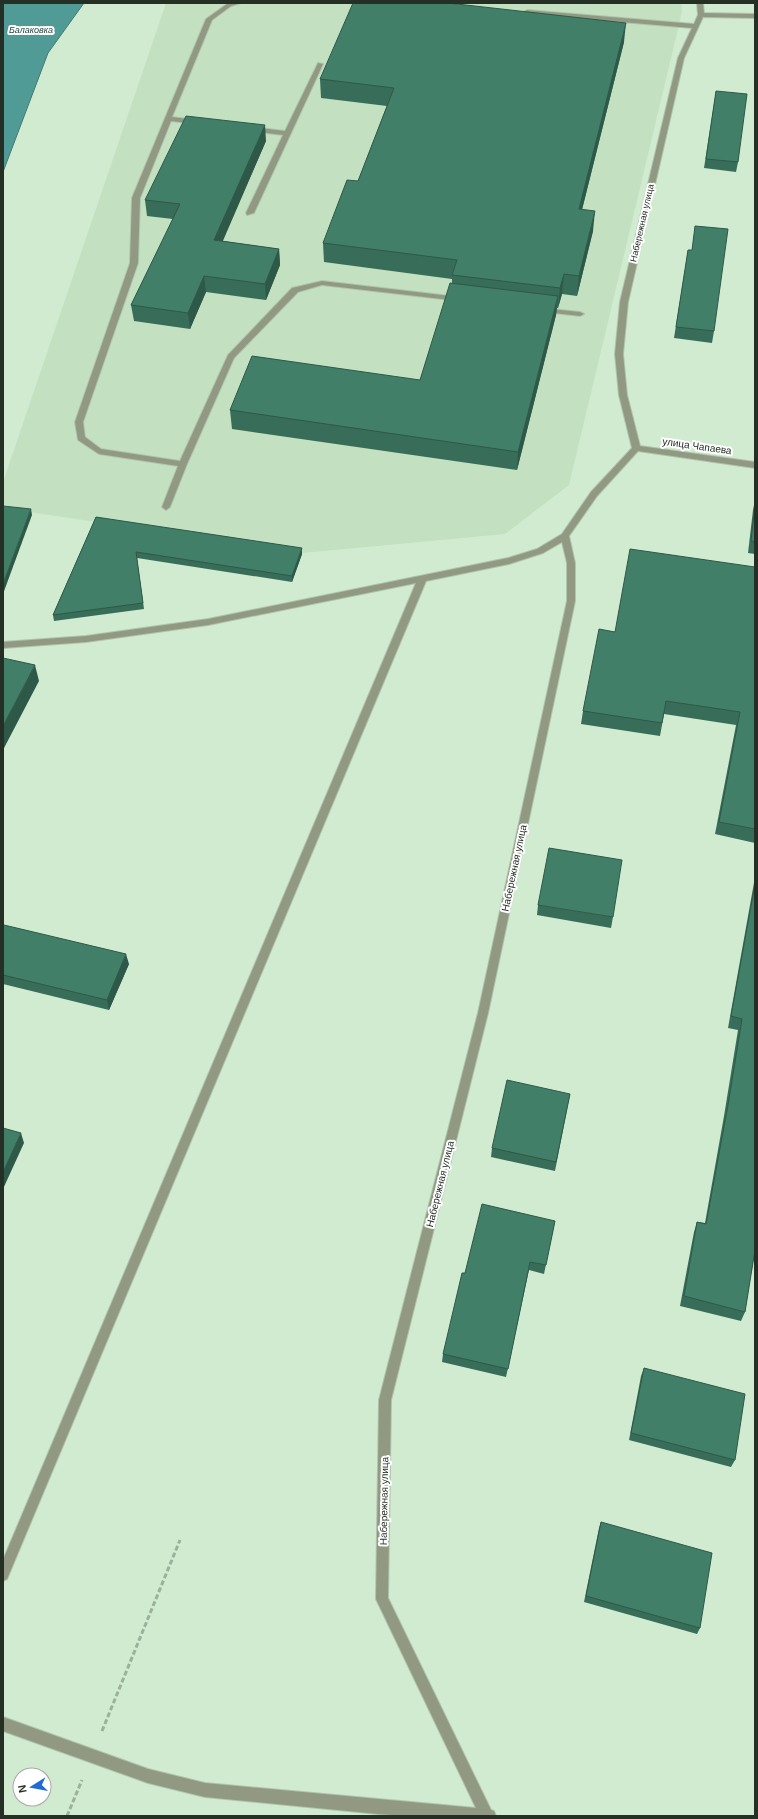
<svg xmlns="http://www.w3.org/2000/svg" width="758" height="1819" viewBox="0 0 758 1819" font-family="Arial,sans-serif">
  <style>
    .built { fill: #c3e1c1 }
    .water { fill: #509b96; stroke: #437b74 }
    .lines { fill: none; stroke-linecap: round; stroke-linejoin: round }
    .minor-casing { stroke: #afc5ae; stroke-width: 2 }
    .path { stroke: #9cb19b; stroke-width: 3; stroke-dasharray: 5 2.5; stroke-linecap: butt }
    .minor { fill: #929982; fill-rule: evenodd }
    .wall { fill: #386d59 }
    .shaded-wall { fill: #2e5949 }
    .building { fill: #417f68; stroke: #2e5949 }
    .labels { text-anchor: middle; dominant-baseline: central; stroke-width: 4; stroke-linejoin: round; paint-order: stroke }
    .far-water-label { font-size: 9px; font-style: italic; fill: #1e4340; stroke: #fff }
    .far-street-label { font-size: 9px; fill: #252f25; stroke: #fff }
    .street-label { font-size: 10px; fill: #252f25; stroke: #fff }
  </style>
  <rect width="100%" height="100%" fill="#d1ebd0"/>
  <path class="built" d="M166 3H681L682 11 679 25 569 485 505 534 302 553 3 508V482Z"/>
  <path class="water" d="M3 3H84L48 53 3 172Z"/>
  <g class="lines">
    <g class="minor-casing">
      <g id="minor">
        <path d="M241 3 231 6 212 20 172 117 196 120 199 122 196 124 171 121 140 198 138 263 83 422 85 437 101 449 180 461 228 355 292 288 322 281 459 297 463 299 459 301 322 285 298 292 234 358 187 464 170 507 166 510 162 507 178 466 99 454 78 440 75 422 130 263 132 198 206 19 227 4Z"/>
        <path d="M697 3H703L704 13 755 14V18L703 17 684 58 628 302 623 354 627 395 640 446 755 462V468L638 451 597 496 569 536 575 563V601L488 1013 391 1400 388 1598 491 1810 494 1811 496 1816H405L378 1814 205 1797 148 1783 3 1731V1717L148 1769 205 1783 476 1808 376 1599 379 1400 478 1013 567 601V563L562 542 543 553 509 564 426 581 7 1579 3 1581V1560L416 583 208 625 86 642 3 648V642L86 636 208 619 508 558 537 549 562 534 591 492 632 448 619 395 615 354 620 302 678 58 692 28 527 14 524 12 527 10 694 24 698 15Z"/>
        <path d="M318 63 323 64 254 213 247 215 246 213 283 135 251 131 248 129 251 127 285 131Z"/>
        <path d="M542 308 580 312 584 314 580 316 545 312H542Z"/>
      </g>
    </g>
    <g class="path">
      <path d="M102 1731 180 1540"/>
      <path d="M67 1816 82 1780"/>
    </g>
    <use href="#minor" class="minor"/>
  </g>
  <g class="wall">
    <path d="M624 42 582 210 593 231 577 296 562 294 558 308H557L556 315 517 470 232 429 230 410 420 380 452 283V279L324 262 323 243 358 181 387 106 321 98 320 79Z"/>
    <path d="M716 91 738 162 736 172 704 168Z"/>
    <path d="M266 141 222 241 279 249 280 265 266 300 206 292 190 329 134 321 131 305 173 219 147 216 145 200Z"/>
    <path d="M688 250H691L714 331 712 343 674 338Z"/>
    <path d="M755 500V554L748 553 753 510Z"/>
    <path d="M96 517 302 554 292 582 137 558 144 609 54 621 53 615Z"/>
    <path d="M755 567V843L715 834 736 725 664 714 660 736 581 724 583 711 615 632Z"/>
    <path d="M755 877V1250L745 1312 741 1321 680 1306 694 1232 697 1222 705 1223 724 1116 738 1030 728 1028Z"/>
    <path d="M538 905 613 917 611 928 537 915Z"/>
    <path d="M3 927 129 964 109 1010 3 984Z"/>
    <path d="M570 1094 555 1171 491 1157 492 1148Z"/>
    <path d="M555 1221 544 1274 529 1270 506 1377 442 1362 443 1354 465 1273Z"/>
    <path d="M644 1368 735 1460 731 1467 629 1440 641 1376Z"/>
    <path d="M601 1522 700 1628 697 1634 584 1602 599 1528Z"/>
  </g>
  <g class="shaded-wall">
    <path d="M626 23 624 42 577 229 579 209Z"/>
    <path d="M265 125 266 141 216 257 214 240Z"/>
    <path d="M595 211 593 231 577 296 579 276Z"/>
    <path d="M279 249 280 265 266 300 265 284Z"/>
    <path d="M564 274 562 294 558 308 560 288Z"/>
    <path d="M204 276 206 292 190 329 188 313Z"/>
    <path d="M558 296 556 315 517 470 518 452Z"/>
    <path d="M31 509 32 515 3 594V584Z"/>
    <path d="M302 548V554L292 582V576Z"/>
    <path d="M35 665 39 681 3 750V726Z"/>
    <path d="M126 954 129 964 109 1010 107 1000Z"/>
    <path d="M21 1133 24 1143 3 1189V1172Z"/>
  </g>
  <g class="building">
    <path d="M353 3H448L626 23 579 209 595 211 579 276 564 274 560 288 452 275 457 260 323 243 347 180 358 181 394 88 320 79Z"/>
    <path d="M716 91 747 94 738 162 706 159Z"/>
    <path d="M186 116 265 125 214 240 279 249 265 284 204 276 188 313 131 305 180 204 145 200Z"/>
    <path d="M695 226 728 229 714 331 676 327 688 250H692Z"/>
    <path d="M450 283 558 296 518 452 230 410 252 356 420 380Z"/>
    <path d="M755 503V542L751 541Z"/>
    <path d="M3 506 31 509 3 584Z"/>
    <path d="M96 517 302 548 292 576 136 552 143 603 53 615Z"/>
    <path d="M630 549 755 567V829L719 822 740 712 666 701 662 723 583 711 599 629 615 632Z"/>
    <path d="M3 658 35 665 3 726Z"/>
    <path d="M549 848 622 860 613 917 538 905Z"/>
    <path d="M755 884V1250L745 1312 684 1296 697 1222 706 1224 728 1105 742 1019 731 1016Z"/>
    <path d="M4 925 126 954 107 1000 3 975V927Z"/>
    <path d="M507 1080 570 1094 556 1162 492 1148Z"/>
    <path d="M3 1128 21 1133 3 1172Z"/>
    <path d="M482 1204 555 1221 546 1265 530 1262 508 1369 443 1354 462 1273H465Z"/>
    <path d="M644 1368 745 1394 735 1460 631 1433Z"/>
    <path d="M601 1522 712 1553 700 1628 586 1596Z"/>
  </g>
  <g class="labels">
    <g class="far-water-label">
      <text x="31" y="30">Балаковка</text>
    </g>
    <g class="far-street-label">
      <text transform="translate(642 223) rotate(-77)">Набережная улица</text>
    </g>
    <g class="street-label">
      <text transform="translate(697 446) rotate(8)">улица Чапаева</text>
      <text transform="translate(514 868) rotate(-78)">Набережная улица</text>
      <text transform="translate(440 1184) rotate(-76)">Набережная улица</text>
      <text transform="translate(384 1501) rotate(-89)">Набережная улица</text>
    </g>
  </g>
  <rect width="758" height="1819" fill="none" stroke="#252f25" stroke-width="8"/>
  <g transform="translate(32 1787) rotate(259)"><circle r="19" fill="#ffffff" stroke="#a8aca8"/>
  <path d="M0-3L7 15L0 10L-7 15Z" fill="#2169d5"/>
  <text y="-6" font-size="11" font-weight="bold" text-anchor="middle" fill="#252f25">N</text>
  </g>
</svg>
